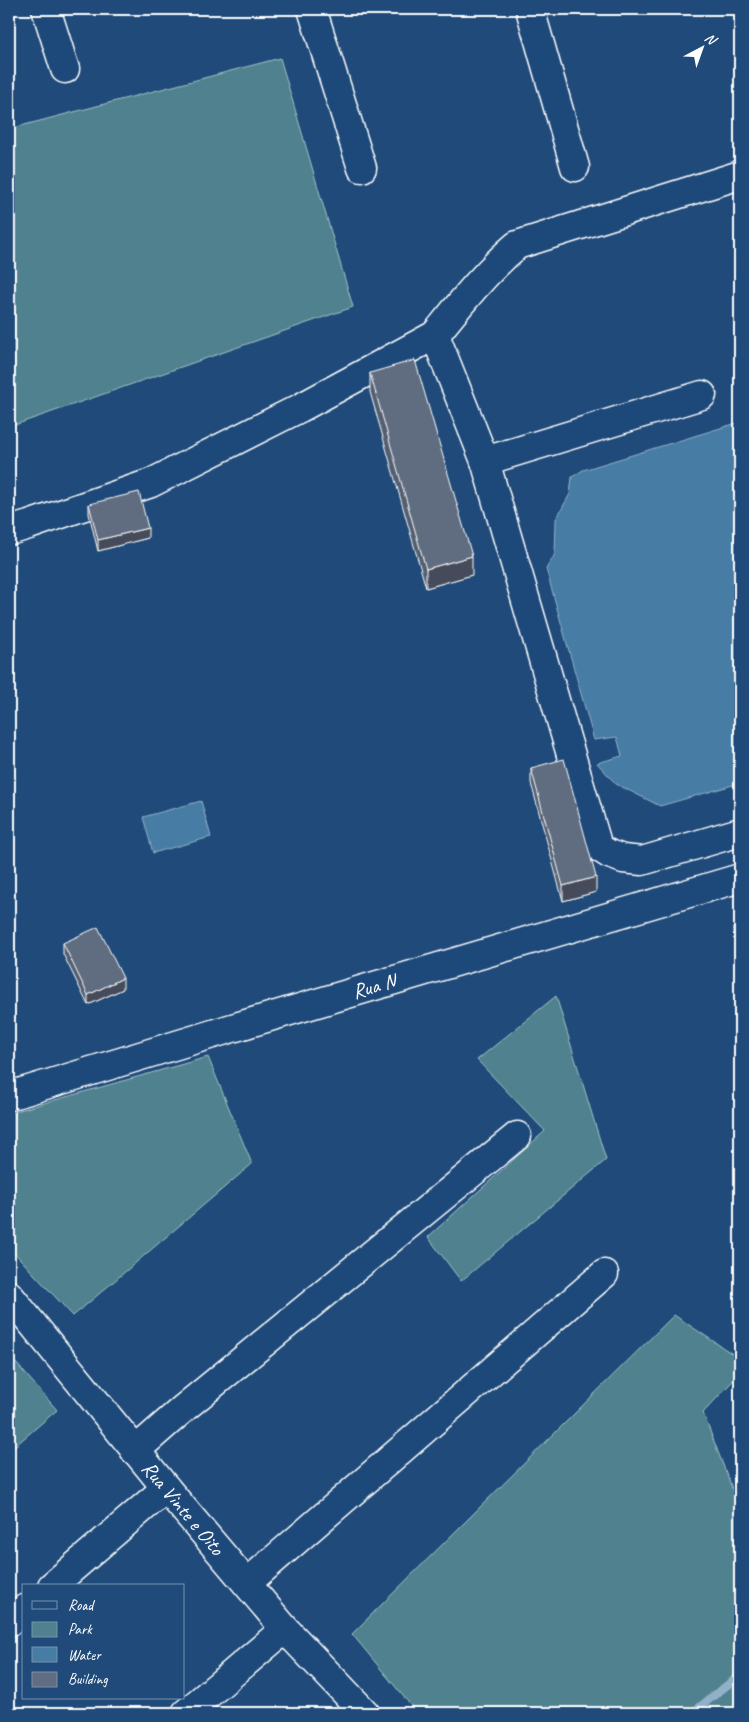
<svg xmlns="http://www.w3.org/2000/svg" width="749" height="1722" viewBox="0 0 749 1722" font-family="Caveat,sans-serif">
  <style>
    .green { fill: #4f828e; stroke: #a7c0c6 }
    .water { fill: #477da4; stroke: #91b1c8 }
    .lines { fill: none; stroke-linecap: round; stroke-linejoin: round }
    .stream { stroke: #91b1c8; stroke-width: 8 }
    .minor-casing { stroke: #fff; stroke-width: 31 }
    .minor { stroke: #1f4a7a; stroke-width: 28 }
    .wall { fill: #535e6f; stroke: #fff }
    .shaded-wall { fill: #444c5a; stroke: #fff }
    .building { fill: #616d81; stroke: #fff }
    .labels { text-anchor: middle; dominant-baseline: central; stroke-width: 4.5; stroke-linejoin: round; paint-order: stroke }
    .street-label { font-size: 21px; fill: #fff; stroke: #1f4a7a }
  </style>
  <rect width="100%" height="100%" fill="#1f4a7a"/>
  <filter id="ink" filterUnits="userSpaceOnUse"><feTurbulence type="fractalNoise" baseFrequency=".02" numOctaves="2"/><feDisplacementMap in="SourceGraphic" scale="10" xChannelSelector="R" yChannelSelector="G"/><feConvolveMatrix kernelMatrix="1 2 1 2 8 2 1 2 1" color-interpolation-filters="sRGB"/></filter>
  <g filter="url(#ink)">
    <g class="green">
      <path d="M280 58 353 307 9 427V129Z"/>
      <path d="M556 996 606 1160 461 1281 428 1237 545 1131 477 1060Z"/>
      <path d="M208 1057 252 1164 73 1316 9 1247V1113Z"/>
      <path d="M674 1315 740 1359V1373L703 1413 740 1509V1713H417L352 1634Z"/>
      <path d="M9 1355 57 1410 9 1451Z"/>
    </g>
    <g class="water">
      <path d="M740 422V783L660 806 616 784 597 763 622 756 617 737 594 740 546 569 555 554 556 519 570 494 572 477 583 470Z"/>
      <path d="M201 801 211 837 153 853 143 817Z"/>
    </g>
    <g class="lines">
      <path class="stream" d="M692 1713 740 1675"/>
      <g class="minor-casing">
        <g id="minor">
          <path d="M46 9 65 69"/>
          <path d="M312 9 362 168"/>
          <path d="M530 9 575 167"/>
          <path d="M740 175 517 245C486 271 461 303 435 335L485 461 598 847 609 854 623 859 642 861 740 832"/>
          <path d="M485 461 702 395"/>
          <path d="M9 531 29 525 151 483 300 408 435 335"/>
          <path d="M9 1096 229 1029 740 878"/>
          <path d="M9 1295 166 1488 285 1629 365 1713"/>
          <path d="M135 1451 184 1408 517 1136"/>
          <path d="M247 1583 604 1274"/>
          <path d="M52 1586 166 1488"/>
          <path d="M9 1622 24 1609"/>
          <path d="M186 1713 285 1629"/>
        </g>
      </g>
      <use href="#minor" class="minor"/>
    </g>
    <g class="wall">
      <path d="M370 373 472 575 426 588 370 392Z"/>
      <path d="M89 504 148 538 98 551 89 514Z"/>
      <path d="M531 768 596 892 563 901 531 783Z"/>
      <path d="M63 943 123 989 88 1005 63 954Z"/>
    </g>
    <g class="shaded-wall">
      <path d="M148 528V538L98 551V540Z"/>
      <path d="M472 556V575L426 588V569Z"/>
      <path d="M596 877V892L563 901V886Z"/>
      <path d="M123 978V989L88 1005V995Z"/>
    </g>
    <g class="building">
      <path d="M415 360 472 556 426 569 370 373Z"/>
      <path d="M139 492 148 528 98 540 89 504Z"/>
      <path d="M564 759 596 877 563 886 531 768Z"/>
      <path d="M98 927 123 978 88 995 63 943Z"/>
    </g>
  </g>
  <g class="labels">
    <g class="street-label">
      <text transform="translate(374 986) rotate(-16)">Rua N</text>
      <text transform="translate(183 1508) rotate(50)">Rua Vinte e Oito</text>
    </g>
  </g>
  <rect width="749" height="1722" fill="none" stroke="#1f4a7a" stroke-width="30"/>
  <rect x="15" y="15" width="719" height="1692" fill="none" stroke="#fff" stroke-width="2" filter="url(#ink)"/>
  <rect x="22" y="1584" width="162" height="115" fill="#1f4a7a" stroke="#7992af"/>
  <rect x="32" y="1601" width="25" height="8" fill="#1f4a7a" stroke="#7992af"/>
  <text x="68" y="1610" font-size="15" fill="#ffffff">Road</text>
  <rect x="32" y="1622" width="25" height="15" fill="#4f828e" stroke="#7992af"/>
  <text x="68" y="1634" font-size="15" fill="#ffffff">Park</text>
  <rect x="32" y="1647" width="25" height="15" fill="#477da4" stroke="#7992af"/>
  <text x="68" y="1660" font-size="15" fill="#ffffff">Water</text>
  <rect x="32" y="1672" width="25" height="15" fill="#616d81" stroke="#7992af"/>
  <text x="68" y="1684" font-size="15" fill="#ffffff">Building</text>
  <g transform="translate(702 48) rotate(41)" stroke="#1f4a7a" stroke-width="4" paint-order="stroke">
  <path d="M0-4L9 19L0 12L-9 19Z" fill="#ffffff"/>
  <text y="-8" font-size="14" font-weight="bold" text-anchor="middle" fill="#ffffff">N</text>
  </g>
</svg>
